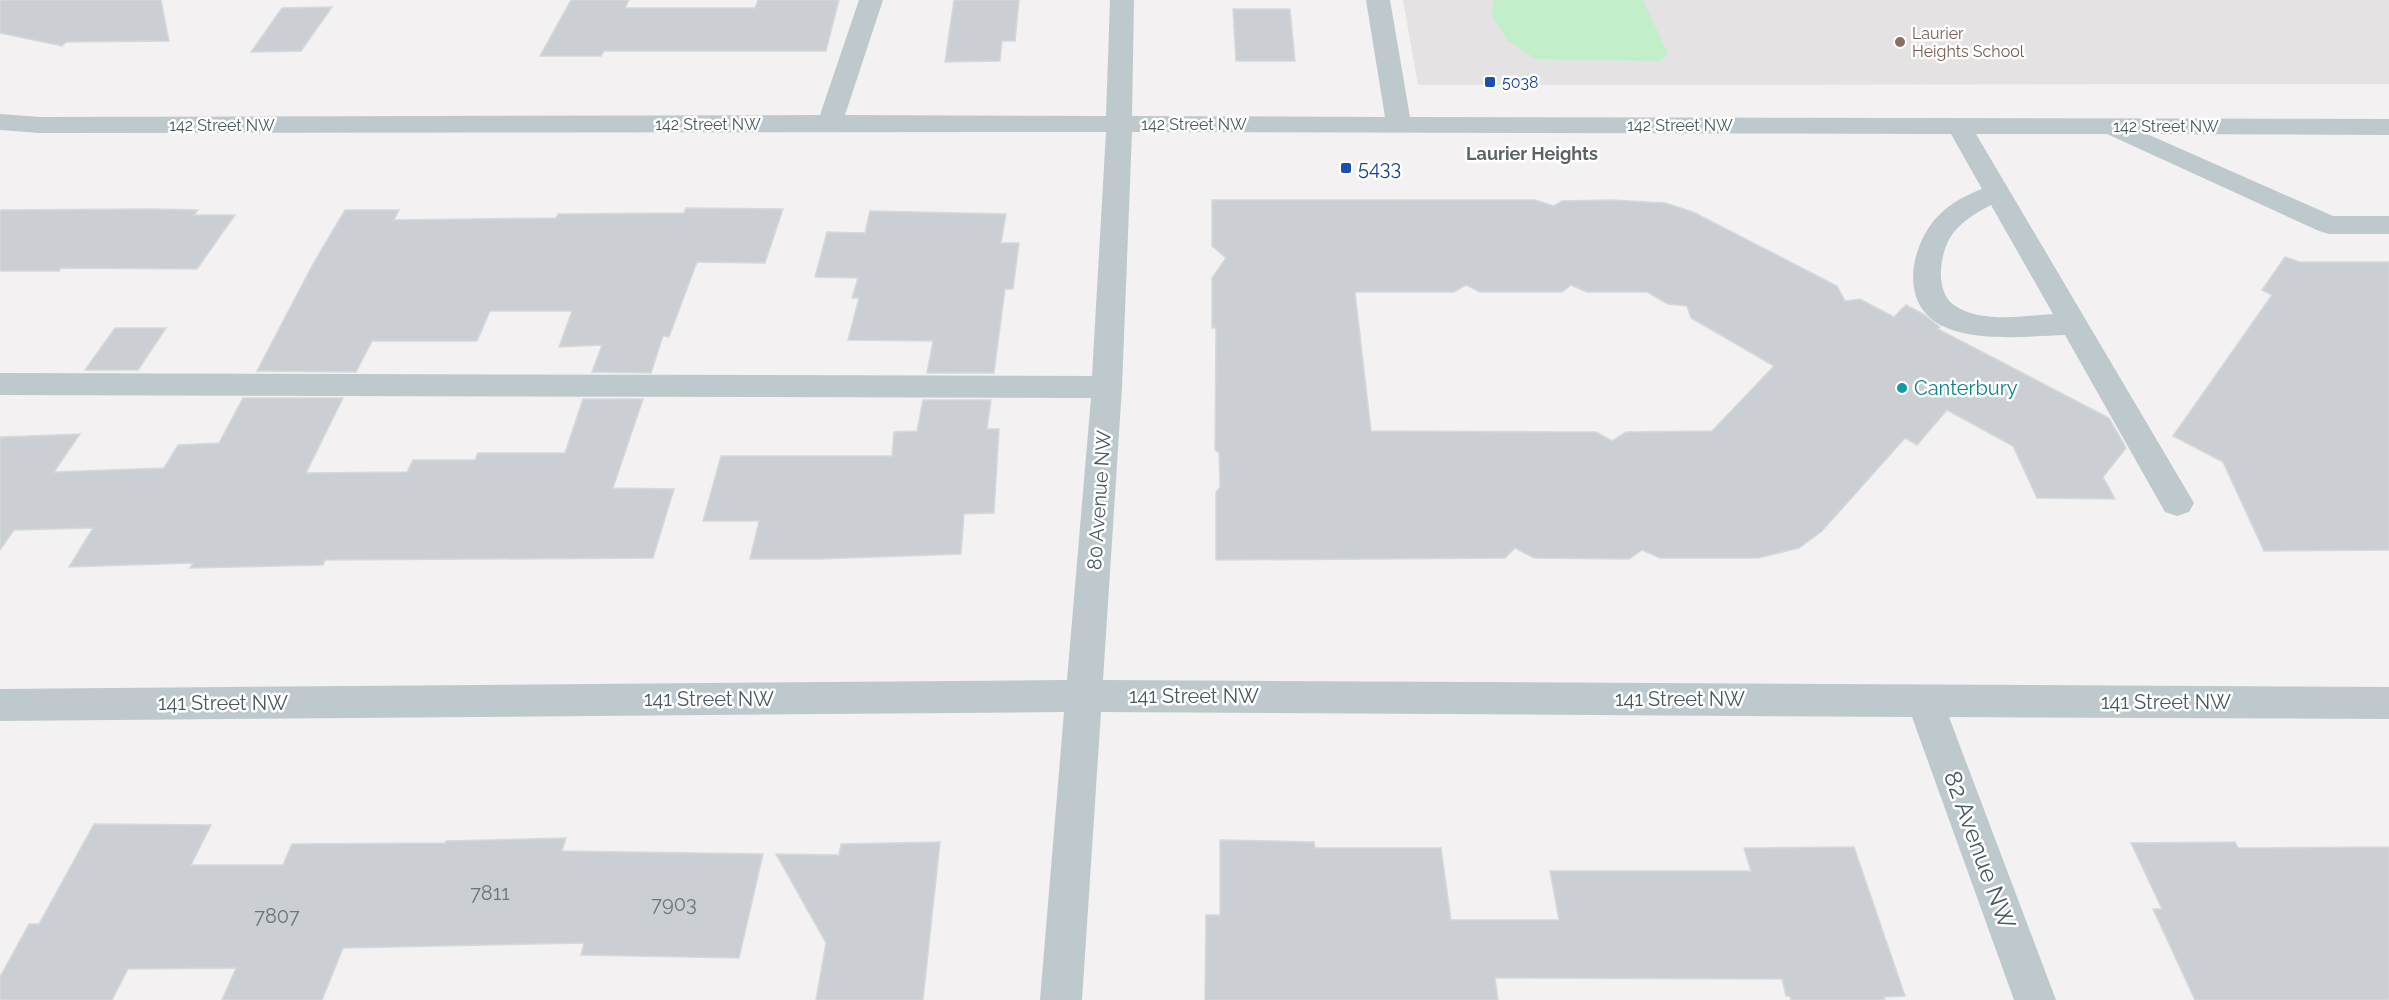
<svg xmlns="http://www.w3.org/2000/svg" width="2389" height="1000" viewBox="0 0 2389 1000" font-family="Raleway,sans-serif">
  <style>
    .education { fill: #e4e2e3 }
    .green { fill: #c2eec9 }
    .building { fill: #cbcfd3; stroke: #d5d9dc; stroke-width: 1.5; fill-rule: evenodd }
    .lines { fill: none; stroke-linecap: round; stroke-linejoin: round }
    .minor { fill: #bdc9cd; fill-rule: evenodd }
    .education-dot { fill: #8d6e63; stroke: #fff; stroke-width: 2 }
    .transit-dot { fill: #1a4fb4; stroke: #fff; stroke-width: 2 }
    .culture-dot { fill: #0f9aa8; stroke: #fff; stroke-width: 2 }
    .labels { text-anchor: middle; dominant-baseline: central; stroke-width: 5; stroke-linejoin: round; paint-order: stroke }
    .far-education-label { font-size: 16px; fill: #785e54; stroke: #fff; text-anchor: start }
    .far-transit-label { font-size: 16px; fill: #164399; stroke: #fff; text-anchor: start }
    .far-street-label { font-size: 16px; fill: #49595e; stroke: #fff }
    .far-neighbourhood-label { font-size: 18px; font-weight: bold; fill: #5e6366; stroke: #fff }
    .transit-label { font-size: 20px; fill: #164399; stroke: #fff; text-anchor: start }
    .culture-label { font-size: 20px; fill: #0d838f; stroke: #fff; text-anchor: start }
    .street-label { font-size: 20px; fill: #49595e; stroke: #fff }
    .near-number-label { font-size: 20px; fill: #6a767b }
    .near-street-label { font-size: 24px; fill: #49595e; stroke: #fff }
  </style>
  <rect width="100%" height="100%" fill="#f3f1f2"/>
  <path class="education" d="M1403 0H2389V84L1418 85Z"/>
  <path class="green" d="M1494 0H1643L1668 54 1660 61 1536 59 1508 41 1491 15Z"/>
  <g class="building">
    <path d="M0 0H161L169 41 66 42 62 46 0 33Z"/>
    <path d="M571 0H629L625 8H755L758 0H839L826 51H604L601 56H540Z"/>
    <path d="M954 0H1019L1015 41H1002L1000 61 945 62Z"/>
    <path d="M332 7 301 51 251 52 282 8Z"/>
    <path d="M1233 9H1290L1295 61H1236Z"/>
    <path d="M1212 200H1535L1554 206 1562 201 1612 200 1665 203 1693 212 1837 286 1845 301 1860 299 1894 317 1906 305 1923 314 1940 327 1938 329 2109 418 2126 448 2103 477 2115 499 2037 498 2013 446 1947 410 1917 445 1905 438 1822 531 1799 548 1758 558H1660L1642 550 1629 559 1534 558 1515 548 1505 558 1216 560V492L1220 487 1219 453 1215 450 1216 328H1212V278L1226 258 1212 246ZM1466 285 1480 292H1562L1571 285 1587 292H1647L1668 304 1687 306 1691 318 1774 366 1712 431 1626 432 1612 441 1596 432 1371 431 1355 292H1454Z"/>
    <path d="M686 208 783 209 765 263 697 262 669 337 663 336 651 373 592 372 602 345 559 347 572 311H490L477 341H372L356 372 257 371 313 264 345 210H399L394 220 556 218 558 214 684 213Z"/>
    <path d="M150 209 198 210 194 215H235L197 269 61 268 59 271H0V210Z"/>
    <path d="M870 211 1006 214 1001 243H1019L1013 289H1005L994 373H927L933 341 848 340 859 298H852L858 278 815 277 827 232 865 233Z"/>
    <path d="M2285 257 2300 262H2389V550L2264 551 2223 462 2173 436 2272 295 2262 290Z"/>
    <path d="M115 328H166L138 370H85Z"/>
    <path d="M243 398H343L306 473 407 472 413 460H475L478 453H565L583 399H643L613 488 674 489 653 558 325 560 323 565 190 568 193 563 69 567 93 528 14 530 0 550V437L80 434 54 472 164 468 178 445 219 443Z"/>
    <path d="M923 400H991L987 429H999L994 513 964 514 961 554 818 559H750L759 521H703L721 456H892L894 432 917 431Z"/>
    <path d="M94 824 211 825 191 865H283L292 844 445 843 446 841 566 838 562 851 763 854 739 958 581 955 584 943 343 948 322 1000H222L236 968 128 969 112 1000H0V977L29 924H39Z"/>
    <path d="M1220 840 1314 842 1315 848H1441L1451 920H1559L1550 871H1751L1744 848 1854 847 1905 996 1884 997 1885 1000H1791L1790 996H1786L1782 979 1495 978 1498 1000H1205L1206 915H1220Z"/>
    <path d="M940 842 923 1000H816L826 943 776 854 839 855 841 844Z"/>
    <path d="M2235 842 2238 848 2389 847V1000H2195L2153 909H2162L2131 843Z"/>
  </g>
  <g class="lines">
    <path class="minor" d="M859 0H883L845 115 1106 116 1110 0H1134L1132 116 1385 117 1366 0H1390L1410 117 2389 119V135L2147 134 2333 216H2389V234H2329L2319 231 2107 134H1976L2194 503 2189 512 2177 516 2165 512 2065 335C2027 336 1967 344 1934 321 1899 296 1913 241 1939 215 1951 203 1966 195 1982 189L1951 134 1132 132 1122 387 1103 680 2389 687V719L1949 717 2056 1000H2014L1912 717 1101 712 1082 1000H1040L1064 712 0 721V689L1067 680 1091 398 0 395V373L1092 376 1106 132 40 133 0 130V114L40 117 820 115ZM1991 205 2053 314C2024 316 1983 323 1957 307 1933 294 1939 251 1954 232 1964 220 1977 212 1991 205Z"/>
  </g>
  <circle class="education-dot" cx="1900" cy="42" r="6"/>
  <g class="transit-dot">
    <rect x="1484" y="76" width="12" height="12" rx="3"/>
    <rect x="1340" y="162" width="12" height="12" rx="3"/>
  </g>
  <circle class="culture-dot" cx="1902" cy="388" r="6"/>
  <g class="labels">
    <g class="far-education-label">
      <text x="1912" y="33">Laurier<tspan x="1912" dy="18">Heights School</tspan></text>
    </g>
    <g class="far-transit-label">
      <text x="1502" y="82">5038</text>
    </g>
    <g class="far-street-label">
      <text x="708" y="124">142 Street NW</text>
      <text x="1194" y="124">142 Street NW</text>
      <text x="222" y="125">142 Street NW</text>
      <text x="1680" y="125">142 Street NW</text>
      <text x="2166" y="126">142 Street NW</text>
    </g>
    <g class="far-neighbourhood-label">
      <text x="1532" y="153">Laurier Heights</text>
    </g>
    <g class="transit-label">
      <text x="1358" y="168">5433</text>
    </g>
    <g class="culture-label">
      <text x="1914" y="388">Canterbury</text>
    </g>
    <g class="street-label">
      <text transform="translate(1099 500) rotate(-86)">80 Avenue NW</text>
      <text x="1194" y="696">141 Street NW</text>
      <text x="709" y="699">141 Street NW</text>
      <text x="1680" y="699">141 Street NW</text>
      <text x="2166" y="702">141 Street NW</text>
      <text x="223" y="703">141 Street NW</text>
    </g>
    <g class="near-number-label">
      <text x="490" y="893">7811</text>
      <text x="674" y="904">7903</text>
      <text x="277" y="916">7807</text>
    </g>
    <g class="near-street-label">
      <text transform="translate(1980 850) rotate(70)">82 Avenue NW</text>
    </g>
  </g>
</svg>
